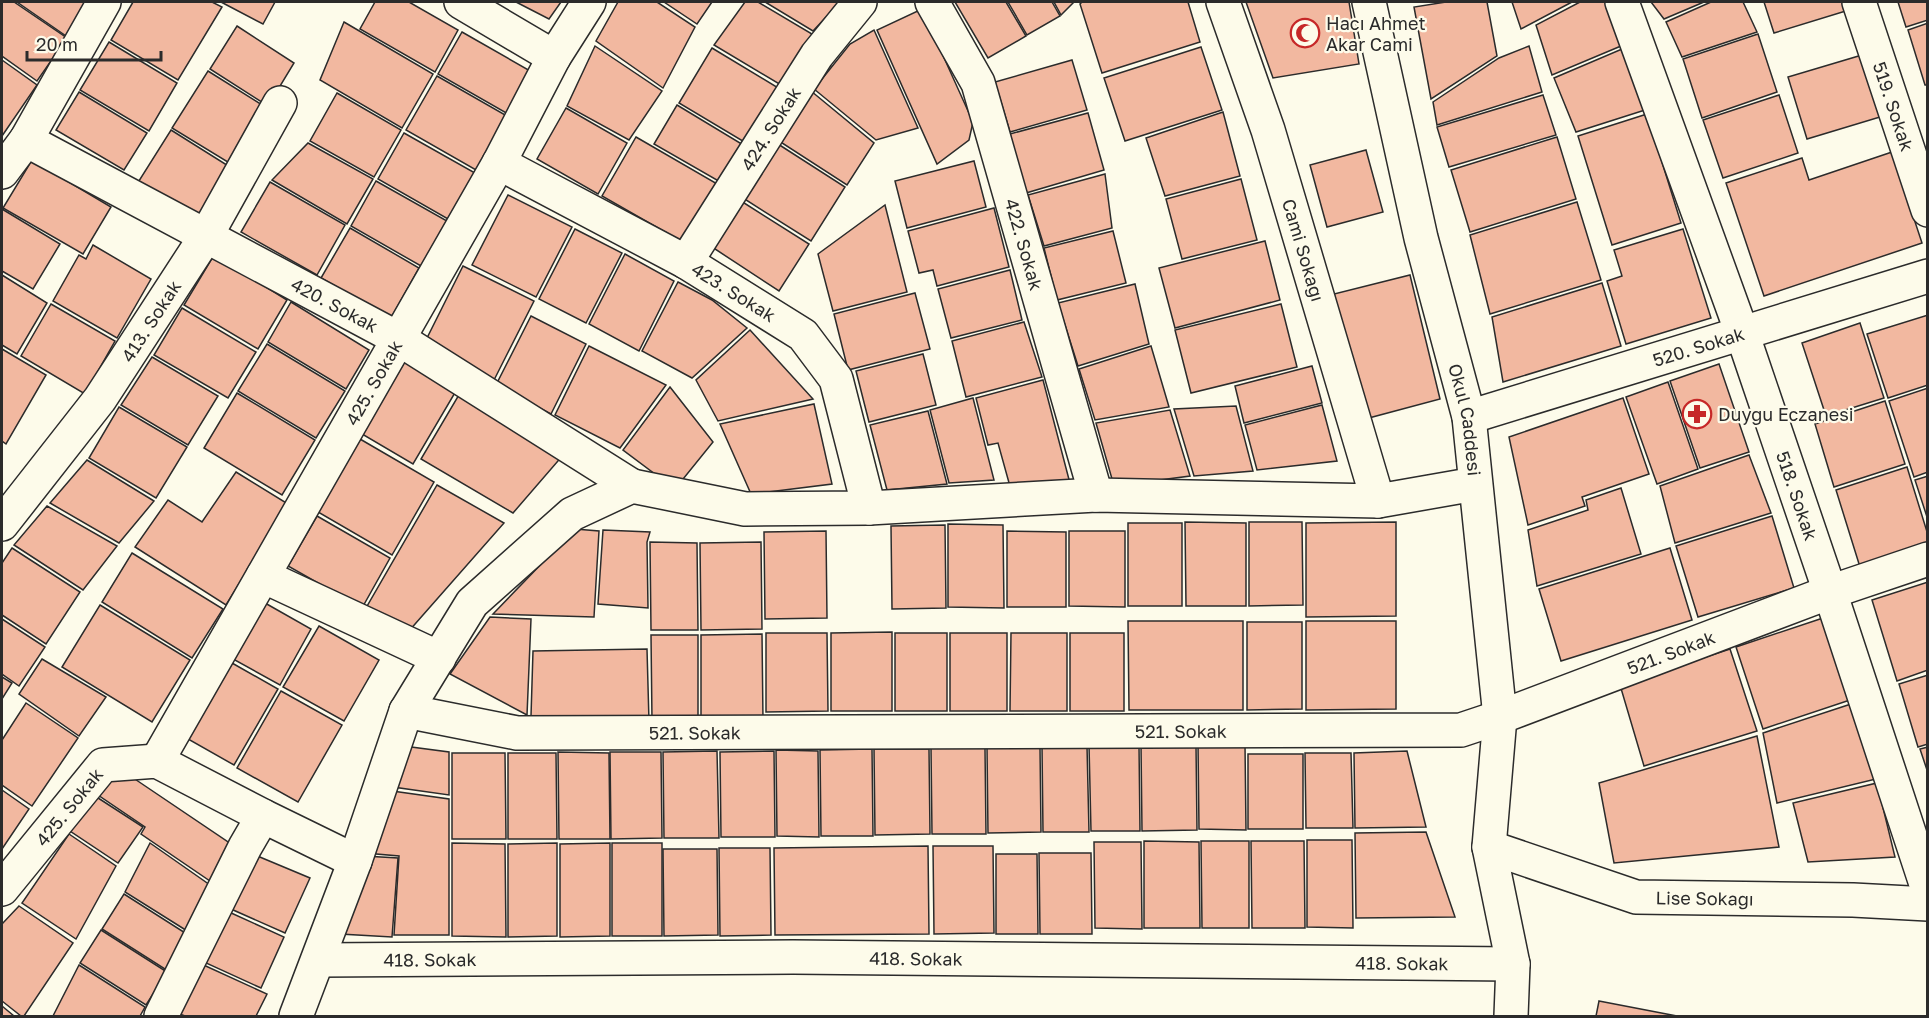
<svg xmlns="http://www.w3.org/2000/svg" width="1929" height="1018" viewBox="0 0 1929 1018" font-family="'Golos Text',sans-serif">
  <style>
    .building { fill: #f2b8a0; stroke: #2b2b2b; stroke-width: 1.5 }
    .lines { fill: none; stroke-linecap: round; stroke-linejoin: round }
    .minor-casing { stroke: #2b2b2b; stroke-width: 36 }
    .minor { stroke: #fdfbea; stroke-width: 33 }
    .labels { text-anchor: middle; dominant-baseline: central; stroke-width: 4.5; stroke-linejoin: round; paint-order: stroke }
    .poi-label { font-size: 18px; fill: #2b2b2b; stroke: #fdfbea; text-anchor: start }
    .street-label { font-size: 18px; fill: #2b2b2b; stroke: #fdfbea }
  </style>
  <rect width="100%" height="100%" fill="#fdfbea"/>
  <g class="building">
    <path d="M2 2H14L67 38 37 81 2 56Z"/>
    <path d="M17 2H88L69 38Z"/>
    <path d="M133 2H212L222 7 178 80 111 40Z"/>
    <path d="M221 2H275L263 24Z"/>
    <path d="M375 2H409L458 30 435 72 360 29Z"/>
    <path d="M516 2H561L549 19Z"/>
    <path d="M618 2H657L695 27 663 88 596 41Z"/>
    <path d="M664 2H712L697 24Z"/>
    <path d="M745 2H758L812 34 781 85 714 45Z"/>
    <path d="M765 2H840L813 31Z"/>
    <path d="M955 2H1006L1026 36 988 58Z"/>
    <path d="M1008 2H1052L1060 16 1027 35Z"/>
    <path d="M1054 2H1074L1061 15Z"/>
    <path d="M1082 2H1188L1200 42 1102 73 1080 4Z"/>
    <path d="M1246 2H1349L1359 64 1273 78Z"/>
    <path d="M1446 2H1487L1497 56 1431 99 1414 7Z"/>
    <path d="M1512 2H1572L1521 29Z"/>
    <path d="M1580 2H1607L1621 46 1552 75 1536 25Z"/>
    <path d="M1651 2H1704L1664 19Z"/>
    <path d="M1711 2H1743L1757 32 1682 57 1666 22Z"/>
    <path d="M1764 2H1846L1849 10 1774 33Z"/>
    <path d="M1898 2H1928V20L1906 27Z"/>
    <path d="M922 9 973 122 969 140 937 164 877 30Z"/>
    <path d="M344 22 433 74 402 128 320 80Z"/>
    <path d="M1928 23V85H1925L1908 30Z"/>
    <path d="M237 26 294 63 268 106 210 69Z"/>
    <path d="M874 30 918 128 876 140 814 89 850 44Z"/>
    <path d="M462 32 532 72 508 114 438 74Z"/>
    <path d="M1758 34 1777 92 1702 118 1683 59Z"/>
    <path d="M109 42 177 83 149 131 80 90Z"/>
    <path d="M595 46 662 91 629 140 567 106Z"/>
    <path d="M1529 46 1542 92 1437 125 1433 102 1499 58Z"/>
    <path d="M1201 47 1222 110 1125 141 1104 78Z"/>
    <path d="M712 48 780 89 746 143 679 103Z"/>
    <path d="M1622 49 1645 110 1576 132 1554 78Z"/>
    <path d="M1862 55 1880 117 1807 139 1788 77Z"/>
    <path d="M2 60 37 85 2 136Z"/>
    <path d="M1072 60 1087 110 1010 132 995 82Z"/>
    <path d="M208 71 267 108 231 164 172 128Z"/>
    <path d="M437 76 507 116 476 170 406 130Z"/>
    <path d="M811 91 874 143 847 185 779 141Z"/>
    <path d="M79 92 147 133 124 170 56 130Z"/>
    <path d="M337 93 401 130 374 177 310 141Z"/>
    <path d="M1543 95 1556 135 1449 167 1437 127Z"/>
    <path d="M1779 95 1798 153 1723 178 1703 120Z"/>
    <path d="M677 105 745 146 722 183 654 144Z"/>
    <path d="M566 108 627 143 598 194 537 159Z"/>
    <path d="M1223 112 1240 176 1165 196 1146 138Z"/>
    <path d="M1088 113 1104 170 1026 193 1010 134Z"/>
    <path d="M1647 114 1681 223 1612 245 1578 136Z"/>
    <path d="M171 130 230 167 195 221 137 184Z"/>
    <path d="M404 133 475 173 448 219 378 179Z"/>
    <path d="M636 137 719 185 686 244 602 196Z"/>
    <path d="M1557 137 1576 199 1470 232 1451 170Z"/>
    <path d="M308 143 373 179 347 224 272 180Z"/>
    <path d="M778 144 845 187 811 241 743 198Z"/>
    <path d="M1366 150 1383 212 1327 227 1310 165Z"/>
    <path d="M1892 152 1922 243 1764 296 1726 183 1802 158 1809 180Z"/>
    <path d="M32 160 111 207 83 254 3 208Z"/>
    <path d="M974 161 986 207 907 228 895 181Z"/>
    <path d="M1105 174 1112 228 1044 246 1028 195Z"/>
    <path d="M1241 179 1257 240 1182 259 1166 199Z"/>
    <path d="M376 181 447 221 421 266 351 226Z"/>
    <path d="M270 182 345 225 317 275 241 232Z"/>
    <path d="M508 195 572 227 536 297 472 265Z"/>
    <path d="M741 201 809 244 779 291 712 247Z"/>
    <path d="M1577 202 1601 280 1490 314 1470 235Z"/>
    <path d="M885 205 907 292 833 311 818 254Z"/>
    <path d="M994 208 1009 267 937 286 933 270 919 273 908 231Z"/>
    <path d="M2 209 60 244 33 289 2 271Z"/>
    <path d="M350 228 419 268 391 318 321 278Z"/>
    <path d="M575 229 622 253 586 323 539 299Z"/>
    <path d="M1683 229 1711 318 1626 344 1607 281 1622 276 1614 250Z"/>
    <path d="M1113 231 1126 283 1057 300 1044 248Z"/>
    <path d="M1265 241 1280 300 1175 328 1159 268Z"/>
    <path d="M93 245 151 279 117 338 53 301 79 255 86 259Z"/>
    <path d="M625 254 674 281 639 351 589 324Z"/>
    <path d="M214 255 287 300 258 349 184 305Z"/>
    <path d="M463 266 534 301 492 384 426 340Z"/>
    <path d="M1010 270 1022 320 951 338 938 289Z"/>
    <path d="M2 275 47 303 17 354 2 345Z"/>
    <path d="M1410 275 1440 399 1365 419 1334 294Z"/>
    <path d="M678 282 712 300 747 328 692 378 642 351Z"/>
    <path d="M1602 283 1621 346 1503 382 1492 317Z"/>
    <path d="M1135 284 1149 344 1078 366 1058 303Z"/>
    <path d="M915 293 930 349 848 370 834 314Z"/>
    <path d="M291 302 369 350 346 389 268 342Z"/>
    <path d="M51 304 115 341 85 394 21 356Z"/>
    <path d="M1281 304 1297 367 1191 393 1175 330Z"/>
    <path d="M182 308 256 352 228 398 154 355Z"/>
    <path d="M1928 315V385L1888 398 1867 334Z"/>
    <path d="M531 316 586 344 551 414 496 385Z"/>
    <path d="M1024 322 1042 377 966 397 952 341Z"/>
    <path d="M1860 323 1884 398 1826 416 1802 343Z"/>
    <path d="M750 330 813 399 718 421 696 380Z"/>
    <path d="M267 344 345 391 316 438 238 391Z"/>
    <path d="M589 346 666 385 620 448 555 415Z"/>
    <path d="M1151 346 1169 407 1095 420 1079 369Z"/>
    <path d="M2 349 46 375 6 444 2 441Z"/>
    <path d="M923 354 936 405 869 422 856 371Z"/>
    <path d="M152 357 218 396 188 445 121 405Z"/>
    <path d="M405 361 456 391 413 464 362 434Z"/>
    <path d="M1719 364 1749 452 1700 468 1670 381Z"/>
    <path d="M1312 366 1322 403 1244 423 1235 386Z"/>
    <path d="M1043 380 1072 491 1011 490 998 443 988 445 976 398Z"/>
    <path d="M1668 382 1698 469 1657 484 1626 397Z"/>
    <path d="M670 387 713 442 675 489 623 450Z"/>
    <path d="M1928 388V472L1914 477 1889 401Z"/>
    <path d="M237 393 315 440 282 495 204 448Z"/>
    <path d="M460 393 564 454 513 513 421 459Z"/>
    <path d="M973 398 994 480 949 483 930 410Z"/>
    <path d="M1623 398 1649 474 1582 497 1585 506 1528 525 1509 437Z"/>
    <path d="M1885 401 1905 464 1834 487 1815 424Z"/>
    <path d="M814 404 832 484 751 494 720 424Z"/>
    <path d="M1322 405 1337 461 1257 470 1245 425Z"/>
    <path d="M1236 406 1253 471 1194 476 1174 409Z"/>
    <path d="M119 407 187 447 156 498 89 458Z"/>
    <path d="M1170 410 1190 476 1114 486 1096 423Z"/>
    <path d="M928 411 947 484 887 490 870 425Z"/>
    <path d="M360 439 434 482 392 555 318 512Z"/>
    <path d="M1749 455 1771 513 1675 543 1660 486Z"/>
    <path d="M87 460 154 501 119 543 50 503Z"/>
    <path d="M1907 467 1928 535V546L1860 567 1836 490Z"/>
    <path d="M236 472 288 504 226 605 135 547 168 500 202 522Z"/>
    <path d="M1928 476V520L1915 480Z"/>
    <path d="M437 485 504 523 408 632 366 608Z"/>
    <path d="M1621 488 1641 554 1537 586 1528 530 1588 510 1586 500Z"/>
    <path d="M47 506 117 546 83 590 14 545Z"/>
    <path d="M317 516 390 558 362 608 288 566Z"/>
    <path d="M1772 516 1794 588 1698 617 1676 546Z"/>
    <path d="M1185 522 1246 523V606H1186Z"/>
    <path d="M1249 522H1302L1303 605 1249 606Z"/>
    <path d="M1396 522V616L1306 617V523Z"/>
    <rect x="1128" y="523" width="54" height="83"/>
    <path d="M948 524 1003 525 1004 608 948 607Z"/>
    <path d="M945 525 946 608 892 609 891 526Z"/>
    <path d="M575 529 599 531 594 617 493 614Z"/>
    <path d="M603 530 650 532 647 542 648 608 598 604Z"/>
    <path d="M826 531 827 618 765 619 764 532Z"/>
    <path d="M1007 531 1066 532V607H1007Z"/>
    <path d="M1069 531H1125V607L1069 606Z"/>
    <path d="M650 542 697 543 698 630H651Z"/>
    <path d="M761 542 762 629 701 630 700 543Z"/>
    <path d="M12 548 80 592 46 644 2 615V563Z"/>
    <path d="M1670 548 1692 620 1561 661 1539 589Z"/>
    <path d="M132 553 223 609 192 658 102 602Z"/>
    <path d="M1928 582V670L1897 681 1872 600Z"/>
    <path d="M265 603 311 629 280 685 233 659Z"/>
    <path d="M100 605 190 660 152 722 62 667Z"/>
    <path d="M490 617 531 619 527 715 450 674Z"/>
    <path d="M1823 618 1850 700 1763 729 1736 647Z"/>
    <path d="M2 619 45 647 19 686 2 674Z"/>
    <path d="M1128 621H1243V710H1129Z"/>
    <path d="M1306 621H1396V709L1306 710Z"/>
    <path d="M1247 622H1302V709L1247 710Z"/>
    <path d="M319 626 379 660 344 721 283 687Z"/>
    <path d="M892 632V711H831V633Z"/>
    <path d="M766 633H827L828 711 766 712Z"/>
    <rect x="895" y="633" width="52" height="78"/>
    <rect x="950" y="633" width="57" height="78"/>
    <path d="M1011 633H1067V711H1010Z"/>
    <rect x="1070" y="633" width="54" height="78"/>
    <path d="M762 634 763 720 701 721V635Z"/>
    <path d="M651 635H698V722L652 721Z"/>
    <path d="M647 649 649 722 531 716 533 651Z"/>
    <path d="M1730 649 1757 731 1644 766 1620 685Z"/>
    <path d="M42 659 106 697 79 736 19 694Z"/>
    <path d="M232 663 278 689 234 765 188 739Z"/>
    <path d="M1928 675V744L1918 747 1899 684Z"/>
    <path d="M2 677 12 683 2 699Z"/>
    <path d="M281 691 342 725 298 802 237 768Z"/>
    <path d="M26 703 78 738 32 806 2 785V740Z"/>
    <path d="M1851 704 1876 779 1777 803 1763 733Z"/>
    <path d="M1757 736 1779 847 1614 863 1599 783Z"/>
    <path d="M1198 744H1245L1246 830 1199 829Z"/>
    <path d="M396 745 449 752V795L386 786Z"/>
    <path d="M1089 745H1139L1140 831H1091Z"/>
    <path d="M1141 745H1196L1197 830 1142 831Z"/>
    <path d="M1042 746H1087L1089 832H1043Z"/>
    <path d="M987 747H1040L1041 832 988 833Z"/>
    <path d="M1928 747V773L1920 749Z"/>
    <path d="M931 748H985L986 834H932Z"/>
    <path d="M872 749 873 836H821L820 750Z"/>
    <path d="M874 749H929L930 834 875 835Z"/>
    <path d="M776 750 818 751 819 837 777 836Z"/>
    <path d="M717 751 719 838H664L663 752Z"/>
    <path d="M774 751 775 837H721L720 752Z"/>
    <path d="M1407 751 1426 827 1355 828 1354 753Z"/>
    <path d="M558 752 609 753 610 839H559Z"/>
    <path d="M610 752H661L662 838 611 839Z"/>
    <path d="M452 753H505L506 839H452Z"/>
    <path d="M508 753H556L557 839H508Z"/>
    <path d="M1305 753H1351L1353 828H1306Z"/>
    <rect x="1248" y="754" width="55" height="75"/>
    <path d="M117 767 234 846 210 881 141 834 145 827 98 795Z"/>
    <path d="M1877 783 1895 857 1808 862 1793 803Z"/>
    <path d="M2 790 29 809 2 849Z"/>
    <path d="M385 790 449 799V935H394L399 856 365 853Z"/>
    <path d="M95 796 143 827 118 863 70 831Z"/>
    <path d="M1426 832 1455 917 1356 918 1355 833Z"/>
    <path d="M69 834 116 866 76 939 22 903Z"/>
    <path d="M1307 840H1352L1353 928 1307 927Z"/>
    <path d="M1144 841 1199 842 1200 928H1144Z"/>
    <path d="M1201 841H1249V928H1202Z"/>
    <path d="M1251 841H1304L1305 928H1252Z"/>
    <path d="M1094 842H1141L1142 929 1095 928Z"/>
    <path d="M150 843 210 885 192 934 125 892Z"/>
    <path d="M452 843 505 844 506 937 452 936Z"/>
    <path d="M557 843V936L508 937V844Z"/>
    <path d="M610 843V936L560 937V844Z"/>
    <rect x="612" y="843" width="50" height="93"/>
    <path d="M928 846 929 934 775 935 774 848Z"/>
    <path d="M933 846H993L994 933 934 934Z"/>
    <path d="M719 848H770L771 935 720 936Z"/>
    <path d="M663 849H717L718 935 664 936Z"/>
    <path d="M1039 853H1091L1092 934H1040Z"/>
    <path d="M996 854H1037L1038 934H996Z"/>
    <path d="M255 855 310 878 285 933 231 909Z"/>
    <path d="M364 856 398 858 392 937 340 934Z"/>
    <path d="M124 894 190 936 168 971 102 929Z"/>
    <path d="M19 906 73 943 24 1016H21L2 1001V924Z"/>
    <path d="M229 912 284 937 261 988 206 963Z"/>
    <path d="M101 930 167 972 146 1005 80 963Z"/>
    <path d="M197 962 267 994 256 1016H185L174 1012Z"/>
    <path d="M79 965 145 1007 140 1016H53Z"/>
    <path d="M1599 1001 1677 1016H1596Z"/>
    <path d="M2 1006 14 1016H2Z"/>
  </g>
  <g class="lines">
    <g class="minor-casing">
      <g id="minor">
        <path d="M461 2 554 57"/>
        <path id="s1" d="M932 2 978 83 1096 495"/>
        <path id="s2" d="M1223 2 1268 130 1378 501"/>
        <path id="s3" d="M1369 2 1421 238 1469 417 1500 717 1489 847 1513 964 1511 1016"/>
        <path id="s4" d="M1622 2 1742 333 1830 592 1928 890"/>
        <path id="s5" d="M1859 2 1928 210"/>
        <path id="s6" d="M26 140 399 339 632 486"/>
        <path id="s7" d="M499 163 686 262 803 335 836 379 869 508"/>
        <path d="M2 172 26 140 104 2"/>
        <path id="s8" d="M686 262 817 55 860 2"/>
        <path id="s9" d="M1469 417 1928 276"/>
        <path id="s10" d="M2 524 100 399 206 236 280 103"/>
        <path d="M263 576 439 658"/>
        <path id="s11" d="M406 711 517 733 1461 730 1500 717 1830 592 1928 559"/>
        <path id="s12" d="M157 761 499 163 554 57 589 2"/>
        <path id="s13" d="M1489 847 1636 897 1853 900 1928 904"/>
        <path id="s14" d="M2 889 103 765 157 761 263 816 355 861"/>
        <path id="s15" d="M319 960 793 957 1513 964"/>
        <path d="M161 1016 245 847 263 816"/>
        <path d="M296 1016 355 861 406 711 472 603 572 514 632 486 745 509 869 508 1096 495 1378 501 1475 484"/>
      </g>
    </g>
    <use href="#minor" class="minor"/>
  </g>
  <defs>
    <g id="mosque-ring" transform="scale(1.5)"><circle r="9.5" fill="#fdfbea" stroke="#c62828" stroke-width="1.5"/><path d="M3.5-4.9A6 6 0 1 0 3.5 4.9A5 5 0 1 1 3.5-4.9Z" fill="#c62828"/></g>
    <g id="pharmacy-ring" transform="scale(1.5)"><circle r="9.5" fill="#fdfbea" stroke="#c62828" stroke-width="1.5"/><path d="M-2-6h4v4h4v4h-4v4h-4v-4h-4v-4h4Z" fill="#c62828"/></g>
  </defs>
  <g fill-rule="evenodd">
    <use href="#mosque-ring" x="1305" y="33"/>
    <use href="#pharmacy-ring" x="1697" y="414"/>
  </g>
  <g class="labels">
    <g class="poi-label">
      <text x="1326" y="23">Hacı Ahmet<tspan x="1326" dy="21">Akar Cami</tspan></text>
      <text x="1718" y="414">Duygu Eczanesi</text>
    </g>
    <g class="street-label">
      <text stroke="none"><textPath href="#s5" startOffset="110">519. Sokak</textPath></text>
      <text stroke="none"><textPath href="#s8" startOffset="158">424. Sokak</textPath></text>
      <text stroke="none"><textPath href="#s1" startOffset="261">422. Sokak</textPath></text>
      <text stroke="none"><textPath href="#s2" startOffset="261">Cami Sokağı</textPath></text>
      <text stroke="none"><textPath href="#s7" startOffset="268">423. Sokak</textPath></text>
      <text stroke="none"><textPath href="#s6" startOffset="350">420. Sokak</textPath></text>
      <text stroke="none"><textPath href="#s10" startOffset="252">413. Sokak</textPath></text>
      <text stroke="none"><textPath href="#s9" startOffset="240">520. Sokak</textPath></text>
      <text stroke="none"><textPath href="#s12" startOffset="436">425. Sokak</textPath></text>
      <text stroke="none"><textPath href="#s3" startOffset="429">Okul Caddesi</textPath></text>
      <text stroke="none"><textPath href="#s4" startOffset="524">518. Sokak</textPath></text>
      <text stroke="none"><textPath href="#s11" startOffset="1281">521. Sokak</textPath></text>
      <text stroke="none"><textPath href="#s11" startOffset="777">521. Sokak</textPath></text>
      <text stroke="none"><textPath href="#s11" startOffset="291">521. Sokak</textPath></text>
      <text stroke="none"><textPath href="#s14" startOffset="106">425. Sokak</textPath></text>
      <text stroke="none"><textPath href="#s13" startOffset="224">Lise Sokağı</textPath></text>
      <text stroke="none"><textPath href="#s15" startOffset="111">418. Sokak</textPath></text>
      <text stroke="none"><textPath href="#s15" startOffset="597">418. Sokak</textPath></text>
      <text stroke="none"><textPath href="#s15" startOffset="1083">418. Sokak</textPath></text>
    </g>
  </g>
  <rect width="1929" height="1018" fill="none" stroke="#2b2b2b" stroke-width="6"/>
  <path d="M27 51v9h134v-9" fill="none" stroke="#2b2b2b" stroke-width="3"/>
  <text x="36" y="51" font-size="18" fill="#2b2b2b" stroke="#fdfbea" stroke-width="4.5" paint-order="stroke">20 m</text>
</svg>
